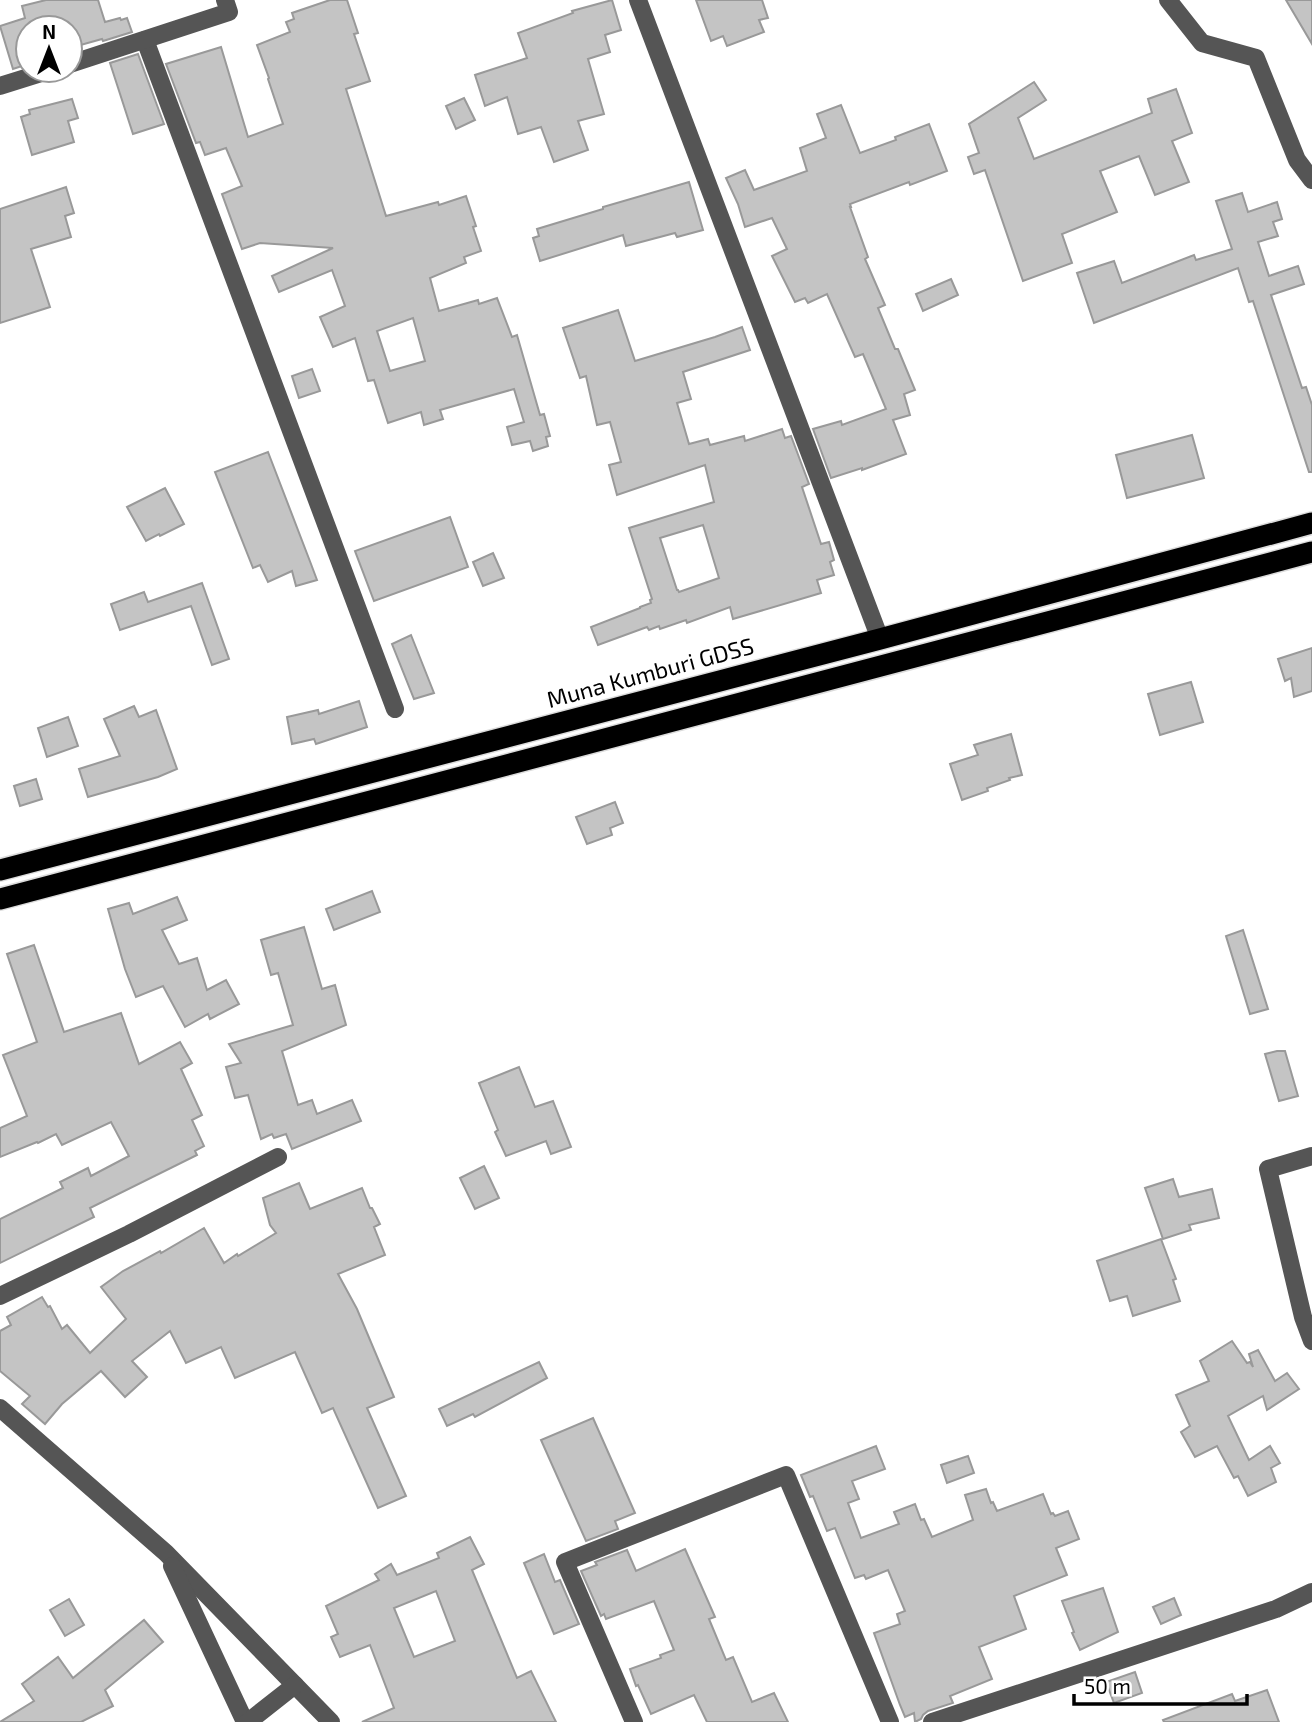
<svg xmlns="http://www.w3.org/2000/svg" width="1312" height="1722" viewBox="0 0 1312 1722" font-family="'Exo 2',sans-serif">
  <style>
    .building { fill: #c4c4c4; stroke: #999; stroke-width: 2; fill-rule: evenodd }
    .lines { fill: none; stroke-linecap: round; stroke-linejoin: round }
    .highway-casing { stroke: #dbdbdb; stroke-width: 24 }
    .minor { stroke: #555; stroke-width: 18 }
    .highway { stroke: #000; stroke-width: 21 }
    .labels { text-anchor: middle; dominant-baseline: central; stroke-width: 7; stroke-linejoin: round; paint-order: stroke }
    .street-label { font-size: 23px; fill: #000; stroke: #fff }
  </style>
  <rect width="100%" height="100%" fill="#fff"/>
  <g class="building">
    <path d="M46 0H98L105 22 120 18 121 20 127 18 132 32 103 41 102 39 70 48V28H28V64L13 69 0 26 25 18 22 6Z"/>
    <path d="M330 0H347L358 33 354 34 370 81 346 89 386 216 438 202 439 205 466 196 476 226 473 227 481 251 464 257 466 263 430 278 439 311 478 300 479 304 497 298 512 337 517 335 540 415 544 414 550 436 546 437 548 446 533 451 530 441 512 445 507 427 524 422 514 389 440 410 443 419 424 425 421 412 388 423 374 380 368 381 355 338 333 347 320 317 345 306 332 270 279 292 272 276 333 248 260 243 242 249 222 194 242 186 226 148 205 155 200 142 196 143 166 64 221 47 248 137 283 124 268 79 269 78 257 45 290 32 286 22 294 19 292 13ZM413 318 425 361 390 371 377 331Z"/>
    <path d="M612 0 621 30 605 35 610 52 588 59 604 114 578 121 588 150 554 162 541 127 518 134 507 97 485 106 475 75 527 58 518 33 573 13 572 11Z"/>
    <path d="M696 0H762L768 18 759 20 764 32 727 46 723 36 711 41Z"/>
    <path d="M1286 0H1312V44Z"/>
    <path d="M138 54 164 124 133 134 110 63Z"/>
    <path d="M1034 82 1046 100 1018 118 1034 159 1152 113 1148 99 1176 89 1192 133 1172 141 1189 182 1155 195 1139 156 1100 171 1117 212 1062 234 1072 263 1023 281 985 170 974 174 968 157 979 153 969 124Z"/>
    <path d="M464 98 475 120 456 129 446 106Z"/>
    <path d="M72 99 78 118 68 121 74 142 32 155 21 117 30 114 29 110Z"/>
    <path d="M841 105 860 153 896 140 895 137 929 124 947 171 910 185 909 182 850 204 851 207H850L868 257 865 259 885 305 878 308 895 349H898L915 390 904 394 910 415 893 420 906 454 862 470V468L831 478 813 429 841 421 842 425 886 409 863 354 855 357 827 294 808 303 805 298 795 302 772 256 787 249 772 218 745 227 738 204 726 178 745 170 754 190 807 171 800 148 826 138 817 114Z"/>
    <path d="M689 182 703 230 677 237 675 233 626 246 623 235 540 261 533 238 539 236 537 229 603 209V207Z"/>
    <path d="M66 187 74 213 65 216 71 237 31 249 50 307 0 323V209Z"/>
    <path d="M1242 193 1248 212 1277 202 1282 219 1273 222 1278 236 1258 242 1269 276 1298 266 1304 284 1271 295 1302 388 1306 387 1312 405V472H1309L1253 301 1249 302 1238 268 1094 323 1077 273 1114 261 1122 283 1194 255 1196 260 1232 249 1216 201Z"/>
    <path d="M951 279 958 295 923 311 916 294Z"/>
    <path d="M618 310 635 361 715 337 742 327 750 350 683 372 691 399 677 403 689 444 708 439 710 445 744 436 745 441 782 429 785 438 791 436 809 484 802 487 821 544 829 542 834 560 830 562 834 575 817 580 821 593 733 619 730 607 687 623 686 620 660 629 659 626 649 630 647 627 598 645 591 627 640 608V607L651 603 650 600 652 599 629 528 714 502 705 465 617 495 609 465 621 462 610 422 597 425 586 376 580 378 563 328ZM703 525 719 578 679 592 678 590H677L660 538Z"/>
    <path d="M312 369 320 391 299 398 292 376Z"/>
    <path d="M1192 435 1204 478 1127 498 1116 455Z"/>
    <path d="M268 452 311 564 317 580 296 586 292 571 268 582 260 565 253 568 215 472Z"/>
    <path d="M165 488 184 524 160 536 159 534 146 541 127 507Z"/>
    <path d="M450 517 468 567 374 601 355 551Z"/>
    <path d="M493 553 504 578 483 586 473 562Z"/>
    <path d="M202 583 229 659 212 665 191 606 120 630 111 604 144 592 148 602Z"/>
    <path d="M411 635 434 693 414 699 392 644Z"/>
    <path d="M1312 648V691L1294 697 1291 678 1285 681 1278 659Z"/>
    <path d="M1191 682 1203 722 1160 735 1148 694Z"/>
    <path d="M359 701 367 727 316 744 314 739 292 744 287 717 318 710 319 714Z"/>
    <path d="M134 706 139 717 156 710 177 769 158 777 88 797 79 769 120 756 104 719Z"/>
    <path d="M68 717 78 746 47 757 38 728Z"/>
    <path d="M1011 734 1022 775 1009 778 1010 780 987 788 988 791 962 800 950 764 978 755 974 745Z"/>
    <path d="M36 779 42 799 20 806 14 786Z"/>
    <path d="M615 802 623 823 610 828 612 835 587 844 576 817Z"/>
    <path d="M372 891 380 912 334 930 326 909Z"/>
    <path d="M177 897 187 920 162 930 179 964 197 958 207 990 226 980 239 1004 210 1019 208 1014 185 1027 163 986 136 997 125 969 108 909 129 903 133 914Z"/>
    <path d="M304 927 322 989 335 985 346 1025 282 1051 298 1105 312 1100 317 1114 352 1100 361 1121 292 1149 286 1134 274 1138 272 1134 261 1139 248 1095 235 1098 226 1067 241 1063 229 1044 293 1025 278 973 271 975 261 940Z"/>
    <path d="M1243 930 1268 1009 1250 1014 1226 936Z"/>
    <path d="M34 945 64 1032 121 1013 139 1064 180 1042 192 1063 181 1069 202 1115 192 1120 204 1146 195 1151 197 1155 90 1208 94 1217 0 1263V1219L63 1188 60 1182 88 1168 91 1176 129 1156 111 1122 62 1145 56 1134 38 1143 37 1142 0 1157V1128L27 1116 3 1055 37 1042 7 954Z"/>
    <path d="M1277 1051H1285L1298 1096 1279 1101 1265 1054Z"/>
    <path d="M519 1067 535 1107 553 1101 571 1147 551 1154 546 1141 506 1156 495 1132 498 1130 479 1083Z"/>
    <path d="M484 1166 499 1198 475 1209 460 1178Z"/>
    <path d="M1173 1179 1179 1197 1212 1189 1219 1218 1189 1225 1191 1230 1163 1239 1145 1188Z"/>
    <path d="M299 1183 310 1209 362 1188 370 1208H372L380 1224 374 1227 385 1255 338 1274 357 1309 394 1397 367 1408 406 1496 378 1508 333 1408 322 1413 295 1352 235 1378 221 1347 186 1363 170 1331 132 1361 147 1377 125 1397 101 1371 62 1404 45 1424 22 1404 30 1396 0 1371V1331L11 1325 7 1317 42 1297 48 1307 50 1306 62 1329 67 1325 90 1353 126 1319 101 1287 123 1271 160 1251 161 1253 204 1228 224 1263 237 1254 238 1256 276 1233 270 1225 263 1198Z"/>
    <path d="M1161 1239 1176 1279 1173 1280 1180 1301 1133 1316 1127 1296 1110 1301 1097 1261Z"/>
    <path d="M1232 1341 1247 1363 1250 1362 1253 1367 1249 1354 1258 1350 1275 1381 1287 1373 1299 1389 1267 1410 1263 1396 1228 1416 1249 1460 1270 1446 1280 1463 1271 1468 1276 1482 1248 1496 1238 1476 1234 1478 1217 1446 1195 1457 1181 1432 1190 1426 1176 1395 1209 1381 1200 1361Z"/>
    <path d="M539 1362 547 1378 475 1417 473 1414 447 1426 439 1409Z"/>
    <path d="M593 1418 635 1513 615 1521 618 1529 586 1541 541 1440Z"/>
    <path d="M876 1446 885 1469 852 1481 859 1499 848 1503 861 1538 899 1524 894 1512 915 1504 921 1520 924 1519 932 1537 973 1520 965 1495 986 1489 991 1503 993 1502 997 1511 1043 1494 1051 1514 1053 1513 1055 1516 1068 1511 1079 1539 1056 1548 1067 1575 1014 1596 1026 1629 979 1647 992 1679 950 1696 953 1703 928 1711 923 1715 921 1719 915 1722 914 1713 905 1717 900 1705 874 1633 900 1624 897 1614 905 1611 888 1570 866 1579 864 1575 855 1578 835 1528 827 1531 813 1496 810 1497 801 1475Z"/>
    <path d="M968 1456 974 1473 947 1483 941 1465Z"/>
    <path d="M470 1537 484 1564 472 1570 517 1678 531 1671 556 1722H362L394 1708 370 1645 340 1657 331 1637 338 1634 326 1606 379 1580 375 1574 391 1564 397 1575 439 1558 437 1553ZM436 1591 455 1641 414 1657 394 1608Z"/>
    <path d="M685 1549 715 1617 709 1619 726 1660 733 1657 752 1702 774 1693 788 1722H707L694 1695 651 1714 638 1685 636 1686 630 1669 661 1658 660 1655 674 1650 654 1601 606 1619 604 1614 601 1616 581 1571 597 1565 595 1562 627 1550 636 1571Z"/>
    <path d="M544 1554 555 1582 560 1580 579 1624 554 1634 524 1563Z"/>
    <path d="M1103 1588 1118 1632 1080 1650 1072 1633 1074 1632 1062 1601Z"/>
    <path d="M1174 1598 1181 1615 1161 1624 1153 1607Z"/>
    <path d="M69 1599 84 1625 65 1636 50 1610Z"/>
    <path d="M144 1620 163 1642 105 1690 113 1706 81 1722H0L34 1701 22 1684 58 1657 73 1678Z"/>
    <path d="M1135 1672 1142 1693 1114 1703 1106 1682Z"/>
    <path d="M1267 1690 1279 1722H1164L1163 1720 1232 1694 1235 1701Z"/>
  </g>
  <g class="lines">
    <g class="highway-casing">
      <g id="highway">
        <path d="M0 870 880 639 1312 523"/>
        <path d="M0 899 1312 552"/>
      </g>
    </g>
    <g class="minor">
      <path d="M638 0 880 639"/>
      <path d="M1168 0 1202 43 1256 58 1297 160 1312 180"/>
      <path d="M145 40 395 709"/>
      <path d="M70 64 229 12 225 0"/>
      <path d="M0 86 51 70"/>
      <path d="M1312 1156 1268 1169 1303 1317 1312 1341"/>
      <path d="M0 1296 129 1234 278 1157"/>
      <path d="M0 1408 166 1553 331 1722"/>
      <path d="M172 1566 245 1722"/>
      <path d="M248 1722 295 1685"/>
      <path d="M634 1722 565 1562 786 1475 890 1722"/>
      <path d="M932 1722 1276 1609 1312 1592"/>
    </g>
    <use href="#highway" class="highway"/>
  </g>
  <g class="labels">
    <g class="street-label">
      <text transform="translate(650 672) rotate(-15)">Muna Kumburi GDSS</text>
    </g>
  </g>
  <g transform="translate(49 49)"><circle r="33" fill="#ffffff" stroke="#999999" stroke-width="2"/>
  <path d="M0-5L12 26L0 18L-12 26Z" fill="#000000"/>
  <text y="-10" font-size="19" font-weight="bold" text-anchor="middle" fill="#000000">N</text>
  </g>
  <path d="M1074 1694v10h173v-10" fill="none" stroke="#000000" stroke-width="3.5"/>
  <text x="1084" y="1694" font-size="21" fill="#000000" stroke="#ffffff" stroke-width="5" paint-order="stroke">50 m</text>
</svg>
